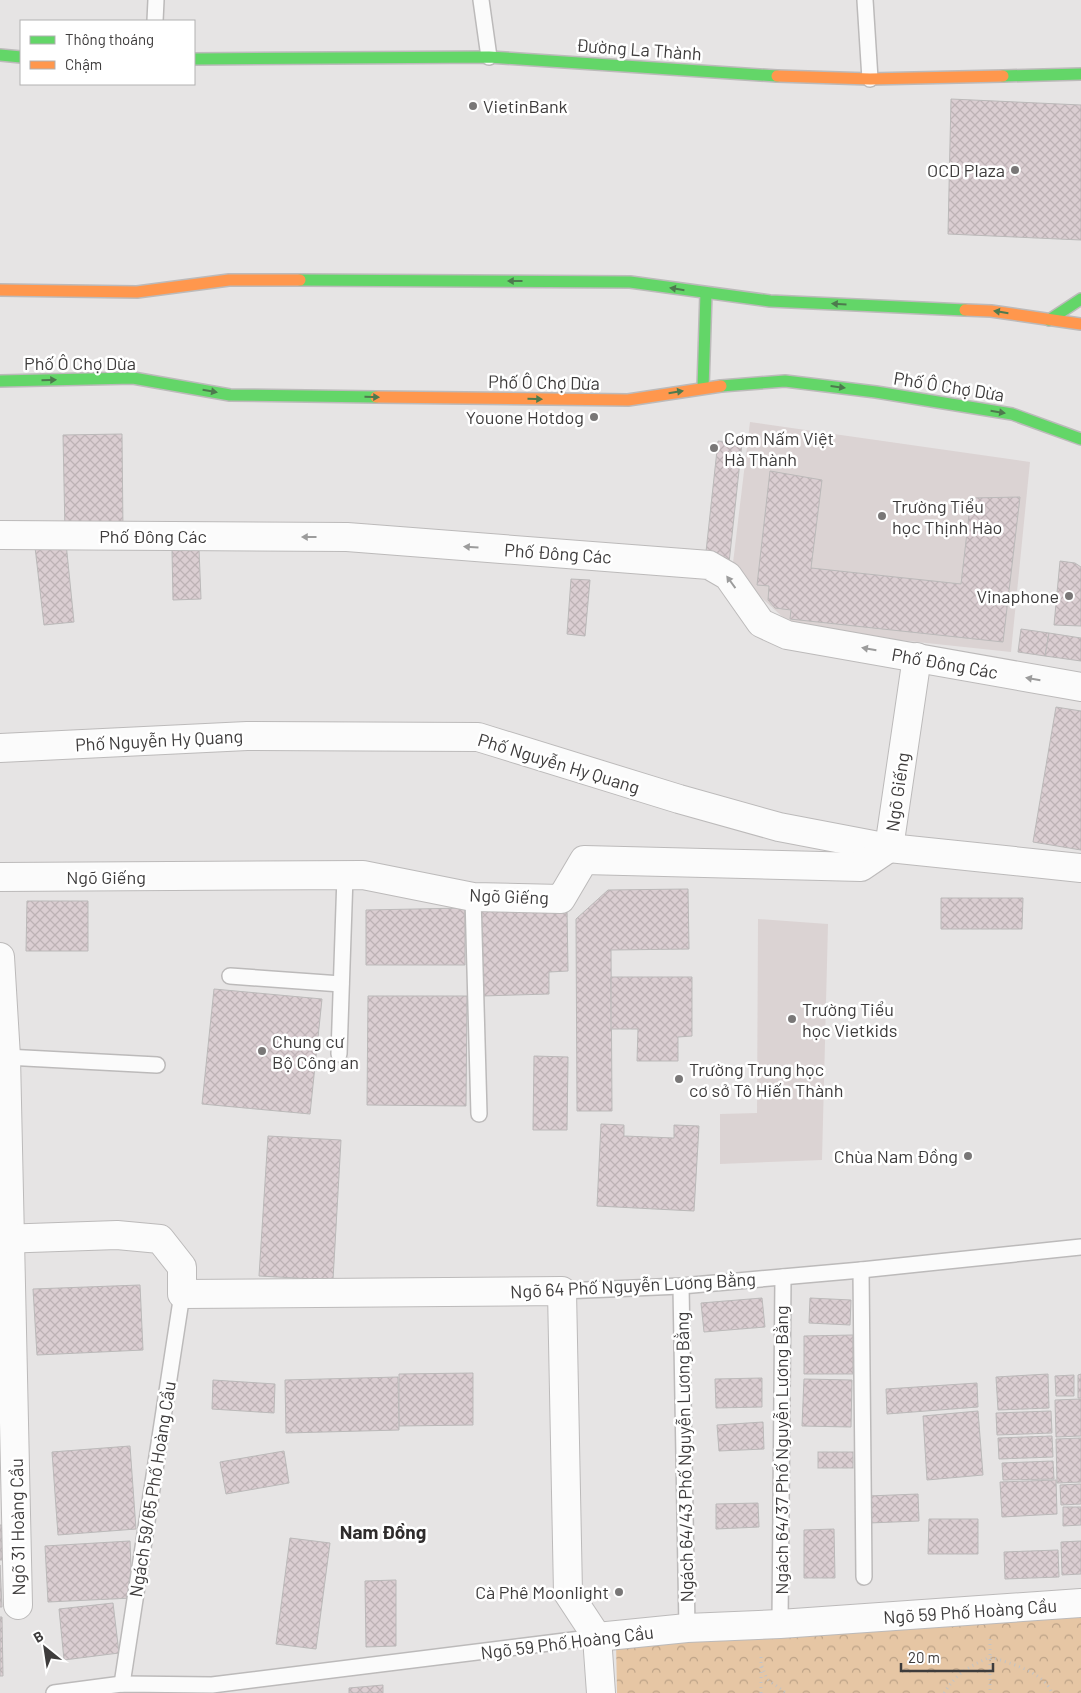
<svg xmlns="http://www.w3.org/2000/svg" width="1081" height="1693" viewBox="0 0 1081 1693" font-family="Barlow,sans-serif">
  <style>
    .built { fill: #dbd3d3 }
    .forest { fill: url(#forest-crowns) }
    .building { fill: url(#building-cross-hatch); stroke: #bbb9b9 }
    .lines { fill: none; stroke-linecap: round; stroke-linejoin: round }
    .lane-casing { stroke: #bcbaba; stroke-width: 18 }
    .street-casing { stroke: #bcbaba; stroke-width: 30 }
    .fast-casing { stroke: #bcbaba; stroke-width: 14 }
    .slow-casing { stroke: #bcbaba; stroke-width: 14 }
    .path { stroke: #c5c4c4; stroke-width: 3; stroke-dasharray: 1 4; stroke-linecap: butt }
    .lane { stroke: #fbfbfb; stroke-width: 15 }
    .street { stroke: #fbfbfb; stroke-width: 28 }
    .fast { stroke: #63d668; stroke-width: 11 }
    .slow { stroke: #ff974d; stroke-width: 11 }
    .oneway { fill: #4d7a4e }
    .oneway2 { fill: #9c9c9c }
    .poi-dot { fill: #797777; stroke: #fff; stroke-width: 2 }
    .labels { text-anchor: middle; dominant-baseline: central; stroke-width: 5; stroke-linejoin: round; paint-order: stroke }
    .street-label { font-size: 18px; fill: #3e3c3c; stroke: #fff }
    .poi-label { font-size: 18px; fill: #3e3c3c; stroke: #fff; text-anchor: start }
    .neighbourhood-label { font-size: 19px; font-weight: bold; fill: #2f2c2c; stroke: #fff }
  </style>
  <defs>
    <pattern id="forest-crowns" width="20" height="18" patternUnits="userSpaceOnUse" patternTransform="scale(1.25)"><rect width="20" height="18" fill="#e6c6a4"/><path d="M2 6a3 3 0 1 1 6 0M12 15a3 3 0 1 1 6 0" fill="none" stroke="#bca287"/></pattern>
    <pattern id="building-cross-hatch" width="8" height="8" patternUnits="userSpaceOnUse" patternTransform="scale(1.25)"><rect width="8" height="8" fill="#dbced2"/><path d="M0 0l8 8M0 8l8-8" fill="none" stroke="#bdb2b5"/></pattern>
  </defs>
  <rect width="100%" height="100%" fill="#e6e4e4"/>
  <g class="built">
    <path d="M750 422 1030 462 1011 652 796 629 732 571Z"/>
    <path d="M758 919 828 924 822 1160 720 1164V1114L757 1113Z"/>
  </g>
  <path class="forest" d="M1081 1612V1693H617L616 1642Z"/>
  <g class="building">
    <path d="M951 99 1081 105V240L948 234Z"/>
    <path d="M122 434 123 531 65 532 63 435Z"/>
    <path d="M718 441 742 443 729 563 705 561Z"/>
    <path d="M770 471 822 480 811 568 961 584 971 498 1020 497 1003 642 790 619 791 610 775 608 768 600 769 586 757 585Z"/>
    <path d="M66 543 74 622 44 625 35 547Z"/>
    <path d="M199 549 201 599 173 600 172 550Z"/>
    <path d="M1060 561 1075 563 1081 567V626L1054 625Z"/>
    <path d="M571 579 590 580 585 636 567 634Z"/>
    <path d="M1021 629 1049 633 1045 656 1018 652Z"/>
    <path d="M1049 633 1081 638V661L1045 656Z"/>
    <path d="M1056 707 1081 711V850L1033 842Z"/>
    <path d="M688 889 689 949 611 950 612 1111H577L576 919 608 890Z"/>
    <path d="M941 898H1023L1022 929H941Z"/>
    <path d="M27 901H88V951H26Z"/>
    <path d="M465 908V965H366V910Z"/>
    <path d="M567 908 568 971 549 972V994L482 996 480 910Z"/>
    <path d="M611 977H692V1036L678 1037V1061H637L638 1029H611Z"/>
    <path d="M214 989 322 999 310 1114 202 1104Z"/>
    <path d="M368 996H467L466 1106 367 1105Z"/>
    <path d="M534 1056 568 1057 567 1130H533Z"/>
    <path d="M601 1124 624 1125V1136L674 1138V1125L699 1126 694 1211 597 1206Z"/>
    <path d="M268 1136 341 1140 333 1280 259 1276Z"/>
    <path d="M140 1285 143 1350 37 1355 33 1289Z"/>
    <path d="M762 1298 765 1327 704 1332 701 1303Z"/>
    <path d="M810 1298 851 1300 850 1325 809 1323Z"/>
    <path d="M853 1335V1374H804V1336Z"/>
    <path d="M473 1373V1425L399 1426V1374Z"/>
    <path d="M1048 1374 1049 1408 998 1410 996 1377Z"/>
    <path d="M1081 1374V1398H1078V1375Z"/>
    <path d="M1074 1375V1396H1056L1055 1376Z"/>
    <path d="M398 1377 399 1430 286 1433 285 1380Z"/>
    <path d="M762 1378V1407L716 1408 715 1379Z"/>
    <path d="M804 1379 852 1380 851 1427 802 1426Z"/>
    <path d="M213 1380 275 1384 274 1413 212 1409Z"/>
    <path d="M977 1383 978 1407 887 1414 886 1389Z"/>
    <path d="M1081 1399V1436L1056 1437 1055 1400Z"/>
    <path d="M978 1411 983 1475 927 1480 923 1416Z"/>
    <path d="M1051 1411 1052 1433 997 1435 996 1413Z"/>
    <path d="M763 1422 764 1449 719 1451 717 1425Z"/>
    <path d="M1052 1436 1053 1457 999 1459 998 1438Z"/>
    <path d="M1081 1438V1482L1057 1483 1056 1439Z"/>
    <path d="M130 1446 136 1529 58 1535 52 1452Z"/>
    <path d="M284 1451 289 1483 226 1494 220 1462Z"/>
    <rect x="818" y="1452" width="35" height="16"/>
    <path d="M1053 1461 1054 1479 1003 1480 1002 1463Z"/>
    <path d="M1056 1480 1057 1514 1002 1517 1000 1482Z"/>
    <path d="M1081 1484V1504L1061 1505 1060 1485Z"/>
    <path d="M918 1494 919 1521 869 1523 868 1496Z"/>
    <path d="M758 1503 759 1527 716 1529V1504Z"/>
    <path d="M1063 1507H1081V1525L1063 1526Z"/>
    <path d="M929 1519H978V1554H928Z"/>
    <rect x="0" y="1525" width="2" height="35"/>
    <path d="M834 1529 835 1578H804V1530Z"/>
    <path d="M290 1538 330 1543 316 1649 276 1644Z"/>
    <path d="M130 1541 132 1598 48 1602 45 1546Z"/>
    <path d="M1081 1541V1574L1062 1575 1061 1542Z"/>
    <path d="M1058 1550 1059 1577 1005 1579 1004 1552Z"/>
    <path d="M0 1565 2 1607H0Z"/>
    <path d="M396 1580V1646L366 1647 365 1581Z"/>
    <path d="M113 1603 119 1653 64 1660 59 1609Z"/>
    <path d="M0 1617H2L3 1676H0Z"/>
    <path d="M383 1685V1693H349V1688Z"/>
  </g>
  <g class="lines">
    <g class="lane-casing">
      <g id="lane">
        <path d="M481 0 489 57"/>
        <path d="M865 0 870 79"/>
        <path d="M155 21 156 0"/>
        <path d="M473 897 479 1114"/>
        <path d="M230 976 341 984"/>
        <path d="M339 1054 345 876"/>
        <path d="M6 1057 157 1065"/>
        <path d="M861 1270 864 1577"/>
        <path d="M681 1286 687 1628"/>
        <path d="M562 1291 681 1286 861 1270 1081 1247"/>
        <path d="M780 1624 783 1277"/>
        <path d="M122 1684 182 1294"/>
        <path d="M54 1693 122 1684 212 1685 597 1637"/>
      </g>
    </g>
    <g class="street-casing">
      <g id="street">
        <path d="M0 535 347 537 709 565 728 576 761 623 787 635 1081 687"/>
        <path d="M0 748 247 736 478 737 679 799 779 827 889 848 1081 868"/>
        <path d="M0 877 363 875 473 897 561 899 584 860 861 867 889 848 917 657"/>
        <path d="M0 957 6 1057 18 1605"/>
        <path d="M0 1239 117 1235 160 1239 182 1267V1294L562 1291 568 1593 597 1637 601 1693"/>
        <path d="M597 1637 687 1628 780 1624 1081 1603"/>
      </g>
    </g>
    <g class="fast-casing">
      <g id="fast">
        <path d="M0 55 21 57"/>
        <path d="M194 59 489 57 777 76"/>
        <path d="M1003 76 1081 74"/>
        <path d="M300 280 630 282 770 301 965 310"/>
        <path d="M1049 320 1081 299"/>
        <path d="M0 381 133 378 230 395 376 397"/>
        <path d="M721 386 785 381 876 392 1012 414 1081 439"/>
        <path d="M703 388 706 293"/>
      </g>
    </g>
    <g class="slow-casing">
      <g id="slow">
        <path d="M777 76 870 79 1003 76"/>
        <path d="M0 290 137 292 229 280H300"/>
        <path d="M965 310 991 311 1081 324"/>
        <path d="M376 397 628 400 721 386"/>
      </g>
    </g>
    <g class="path">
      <path d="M990 1639V1693"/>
      <path d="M762 1666 767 1679 786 1693"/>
      <path d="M761 1693V1654"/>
      <path d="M944 1693C957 1673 968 1667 990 1657 1010 1663 1044 1672 1052 1693"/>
    </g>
    <use href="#lane" class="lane"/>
    <use href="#street" class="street"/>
    <use href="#fast" class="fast"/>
    <use href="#slow" class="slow"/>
  </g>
  <defs><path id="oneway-solid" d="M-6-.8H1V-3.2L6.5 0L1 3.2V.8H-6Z" transform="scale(1.25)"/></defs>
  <g class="oneway">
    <use href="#oneway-solid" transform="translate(515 281) rotate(-180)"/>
    <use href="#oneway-solid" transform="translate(677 289) rotate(-171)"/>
    <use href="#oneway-solid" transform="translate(839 304) rotate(-177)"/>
    <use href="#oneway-solid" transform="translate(1001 312) rotate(-171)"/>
    <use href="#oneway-solid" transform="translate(49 380) rotate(-1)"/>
    <use href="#oneway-solid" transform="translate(838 387) rotate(7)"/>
    <use href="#oneway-solid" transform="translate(210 391) rotate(10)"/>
    <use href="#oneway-solid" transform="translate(676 392) rotate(-9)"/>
    <use href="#oneway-solid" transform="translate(372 397) rotate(1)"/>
    <use href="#oneway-solid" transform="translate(535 399) rotate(1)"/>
    <use href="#oneway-solid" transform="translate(998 412) rotate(9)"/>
  </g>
  <g class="oneway2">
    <use href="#oneway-solid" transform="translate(309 537) rotate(-180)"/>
    <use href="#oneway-solid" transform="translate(471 547) rotate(-176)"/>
    <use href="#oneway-solid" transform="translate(731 582) rotate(-126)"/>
    <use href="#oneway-solid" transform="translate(869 649) rotate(-170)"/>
    <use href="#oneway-solid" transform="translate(1033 679) rotate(-170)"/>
  </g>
  <g class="poi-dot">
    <circle cx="473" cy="106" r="5"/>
    <circle cx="1015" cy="170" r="5"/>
    <circle cx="594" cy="417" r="5"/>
    <circle cx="714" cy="448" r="5"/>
    <circle cx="882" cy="516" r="5"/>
    <circle cx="1069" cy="596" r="5"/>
    <circle cx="792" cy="1019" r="5"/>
    <circle cx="262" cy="1051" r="5"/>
    <circle cx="679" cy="1079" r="5"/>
    <circle cx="968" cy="1156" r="5"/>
    <circle cx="619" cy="1592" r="5"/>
  </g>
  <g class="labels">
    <g class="street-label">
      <text transform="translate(639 49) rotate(4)">Đường La Thành</text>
      <text x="80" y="363">Phố Ô Chợ Dừa</text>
      <text transform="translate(544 382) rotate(1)">Phố Ô Chợ Dừa</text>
      <text transform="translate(949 386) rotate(9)">Phố Ô Chợ Dừa</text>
      <text x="153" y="536">Phố Đông Các</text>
      <text transform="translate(558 553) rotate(4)">Phố Đông Các</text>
      <text transform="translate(945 663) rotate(10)">Phố Đông Các</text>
      <text transform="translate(159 740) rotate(-3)">Phố Nguyễn Hy Quang</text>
      <text transform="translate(559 763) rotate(17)">Phố Nguyễn Hy Quang</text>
      <text transform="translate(897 792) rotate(-82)">Ngõ Giếng</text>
      <text x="106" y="877">Ngõ Giếng</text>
      <text transform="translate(509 896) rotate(2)">Ngõ Giếng</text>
      <text transform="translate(633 1285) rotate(-3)">Ngõ 64 Phố Nguyễn Lương Bằng</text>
      <text transform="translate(781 1450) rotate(-90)">Ngách 64/37 Phố Nguyễn Lương Bằng</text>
      <text transform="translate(684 1457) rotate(-91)">Ngách 64/43 Phố Nguyễn Lương Bằng</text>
      <text transform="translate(152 1489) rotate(-81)">Ngách 59/65 Phố Hoàng Cầu</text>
      <text transform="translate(17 1527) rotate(-91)">Ngõ 31 Hoàng Cầu</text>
      <text transform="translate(970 1611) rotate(-4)">Ngõ 59 Phố Hoàng Cầu</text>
      <text transform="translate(567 1642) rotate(-7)">Ngõ 59 Phố Hoàng Cầu</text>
    </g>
    <g class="poi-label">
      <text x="483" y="106">VietinBank</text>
      <text x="1005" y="170" text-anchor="end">OCD Plaza</text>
      <text x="584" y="417" text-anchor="end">Youone Hotdog</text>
      <text x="724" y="438">Cơm Nấm Việt<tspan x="724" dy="21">Hà Thành</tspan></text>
      <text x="892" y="506">Trường Tiểu<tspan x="892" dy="21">học Thịnh Hào</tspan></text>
      <text x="1059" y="596" text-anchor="end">Vinaphone</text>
      <text x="802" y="1009">Trường Tiểu<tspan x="802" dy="21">học Vietkids</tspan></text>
      <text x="272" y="1041">Chung cư<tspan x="272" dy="21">Bộ Công an</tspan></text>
      <text x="689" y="1069">Trường Trung học<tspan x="689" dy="21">cơ sở Tô Hiến Thành</tspan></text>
      <text x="958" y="1156" text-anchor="end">Chùa Nam Đồng</text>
      <text x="609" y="1592" text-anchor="end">Cà Phê Moonlight</text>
    </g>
    <g class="neighbourhood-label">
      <text x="383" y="1531">Nam Đồng</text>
    </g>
  </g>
  <rect x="20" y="20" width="175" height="65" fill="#ffffff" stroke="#b2b1b1"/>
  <rect x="30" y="36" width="25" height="8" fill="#63d668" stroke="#b2b1b1"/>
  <text x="65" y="45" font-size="15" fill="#3e3c3c">Thông thoáng</text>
  <rect x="30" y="61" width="25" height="8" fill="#ff974d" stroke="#b2b1b1"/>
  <text x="65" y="70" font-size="15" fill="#3e3c3c">Chậm</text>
  <g transform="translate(45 1648) rotate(330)" stroke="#ffffff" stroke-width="4" paint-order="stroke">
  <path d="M0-4L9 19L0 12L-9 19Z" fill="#3e3c3c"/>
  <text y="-8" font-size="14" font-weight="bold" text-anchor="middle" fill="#3e3c3c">B</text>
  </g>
  <path d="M901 1663v8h92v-8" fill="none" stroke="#3e3c3c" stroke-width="2.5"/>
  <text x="908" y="1663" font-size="15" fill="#3e3c3c" stroke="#ffffff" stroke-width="4" paint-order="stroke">20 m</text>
</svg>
